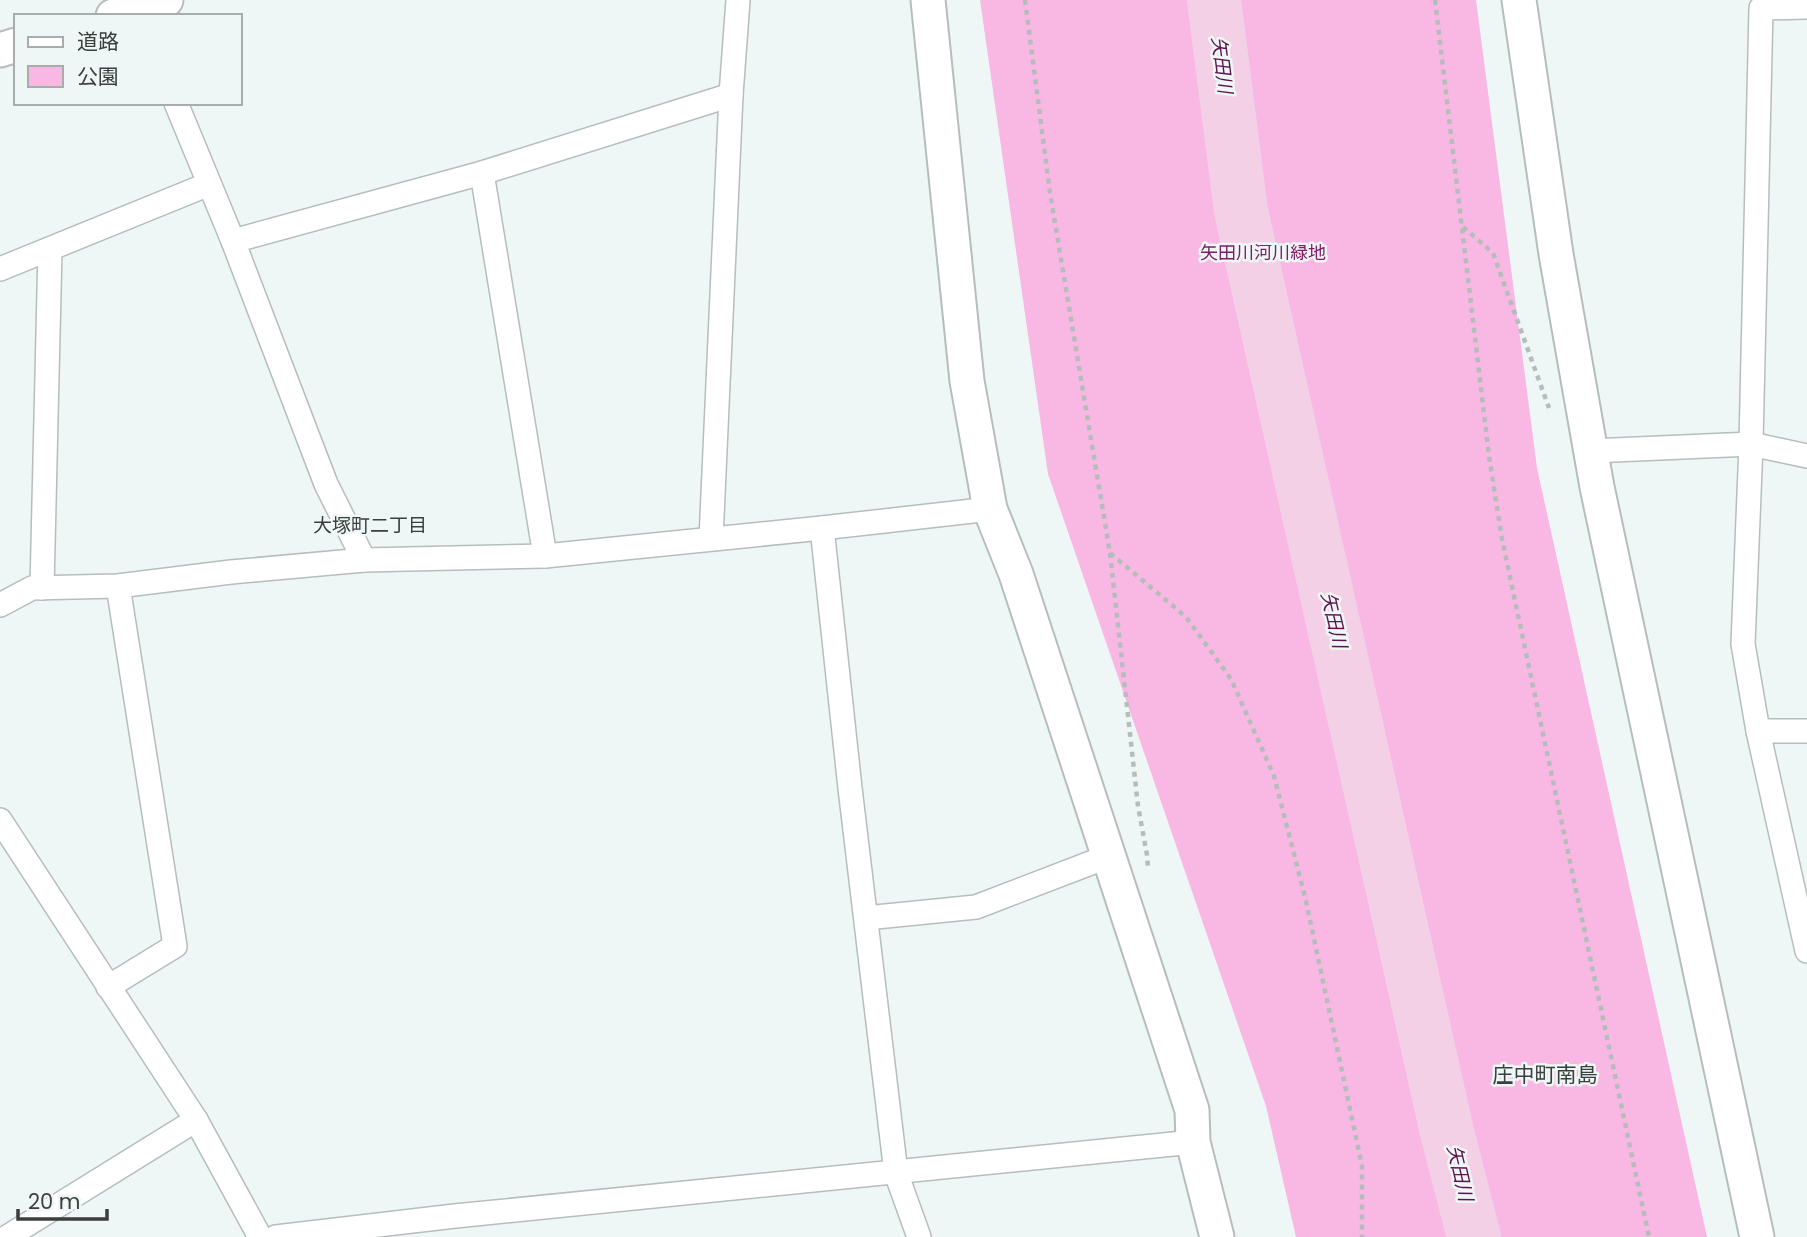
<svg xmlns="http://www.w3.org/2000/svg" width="1807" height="1237" viewBox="0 0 1807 1237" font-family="Poppins,'Noto Sans JP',sans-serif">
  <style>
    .green { fill: #f9b7e3 }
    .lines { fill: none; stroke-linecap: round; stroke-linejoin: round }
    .river { stroke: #f4d0e7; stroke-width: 54 }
    .street-casing { stroke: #b5bebd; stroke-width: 26 }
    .secondary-casing { stroke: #b5bebd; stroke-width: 37 }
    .path { stroke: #b5bdbb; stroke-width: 4.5; stroke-dasharray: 5 5; stroke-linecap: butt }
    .street { stroke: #fff; stroke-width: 23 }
    .secondary { stroke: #fff; stroke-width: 33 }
    .labels { text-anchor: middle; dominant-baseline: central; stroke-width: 5; stroke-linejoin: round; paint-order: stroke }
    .park-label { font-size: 18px; fill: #801c68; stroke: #eef7f5 }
    .water-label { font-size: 19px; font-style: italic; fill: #5f144d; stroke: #eef7f5 }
    .neighbourhood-label { font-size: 19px; fill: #3a3e3d; stroke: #eef7f5 }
    .quarter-label { font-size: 21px; fill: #3a3e3d; stroke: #eef7f5 }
  </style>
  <rect width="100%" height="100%" fill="#eef7f5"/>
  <path class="green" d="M980 0H1476L1537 468 1707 1237H1296L1266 1106 1048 474Z"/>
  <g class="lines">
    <path class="river" d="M1214 0 1241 211 1447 1132 1474 1237"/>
    <g class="street-casing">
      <g id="street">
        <path d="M1807 7 1761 8 1751 444 1743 644 1758 731 1807 951"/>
        <path d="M176 103 233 241 326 484 364 560"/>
        <path d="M482 173 545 556"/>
        <path d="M233 241 482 173 731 95"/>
        <path d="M0 269 209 184"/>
        <path d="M1591 451 1751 444 1807 456"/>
        <path d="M822 528 850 788 896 1173 919 1237"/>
        <path d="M711 539 731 95 738 0"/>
        <path d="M42 588 50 249"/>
        <path d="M0 605 32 588 118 586 231 572 364 560 545 556 822 528 990 509"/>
        <path d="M1758 731H1807"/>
        <path d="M0 820 196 1120 260 1237"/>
        <path d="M866 918 976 907 1109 856"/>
        <path d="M108 987 175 946 118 586"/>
        <path d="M7 1237 196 1120"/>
        <path d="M276 1237 455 1216 1193 1142"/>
      </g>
    </g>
    <g class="secondary-casing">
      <g id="secondary">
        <path d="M928 0 967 381 990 509 1016 574 1192 1110 1193 1142 1217 1237"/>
        <path d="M1519 0 1556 254 1597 487 1757 1237"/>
        <path d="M113 16 166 0"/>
        <path d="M0 50 16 45"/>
      </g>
    </g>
    <g class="path">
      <path d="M1025 0 1050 193 1110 553 1186 617 1231 679 1274 776 1306 901 1362 1166V1237"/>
      <path d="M1435 0 1489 456 1502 539 1649 1237"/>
      <path d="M1463 227 1493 253 1549 408"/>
      <path d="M1110 553 1138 806 1147 855 1148 868"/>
    </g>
    <use href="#street" class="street"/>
    <use href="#secondary" class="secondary"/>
  </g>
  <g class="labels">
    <g class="park-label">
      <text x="1263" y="252">矢田川河川緑地</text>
    </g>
    <g class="water-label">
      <text transform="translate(1222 65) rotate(83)">矢田川</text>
      <text transform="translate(1334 620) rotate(77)">矢田川</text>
      <text transform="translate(1460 1173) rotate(77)">矢田川</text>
    </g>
    <g class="neighbourhood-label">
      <text x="370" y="525">大塚町二丁目</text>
    </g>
    <g class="quarter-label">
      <text x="1545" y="1074">庄中町南島</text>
    </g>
  </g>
  <rect x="14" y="14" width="228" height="91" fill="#eef7f5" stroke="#a6adab" stroke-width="2"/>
  <rect x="28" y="37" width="35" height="10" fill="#ffffff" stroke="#a6adab" stroke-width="2"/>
  <text x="77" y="49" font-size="21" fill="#3a3e3d">道路</text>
  <rect x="28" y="66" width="35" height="21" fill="#f9b7e3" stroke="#a6adab" stroke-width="2"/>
  <text x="77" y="84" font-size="21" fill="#3a3e3d">公園</text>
  <path d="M18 1209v10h89v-10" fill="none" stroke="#3a3e3d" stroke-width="3.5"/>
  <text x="28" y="1209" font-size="21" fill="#3a3e3d" stroke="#eef7f5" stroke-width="5" paint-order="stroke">20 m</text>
</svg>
